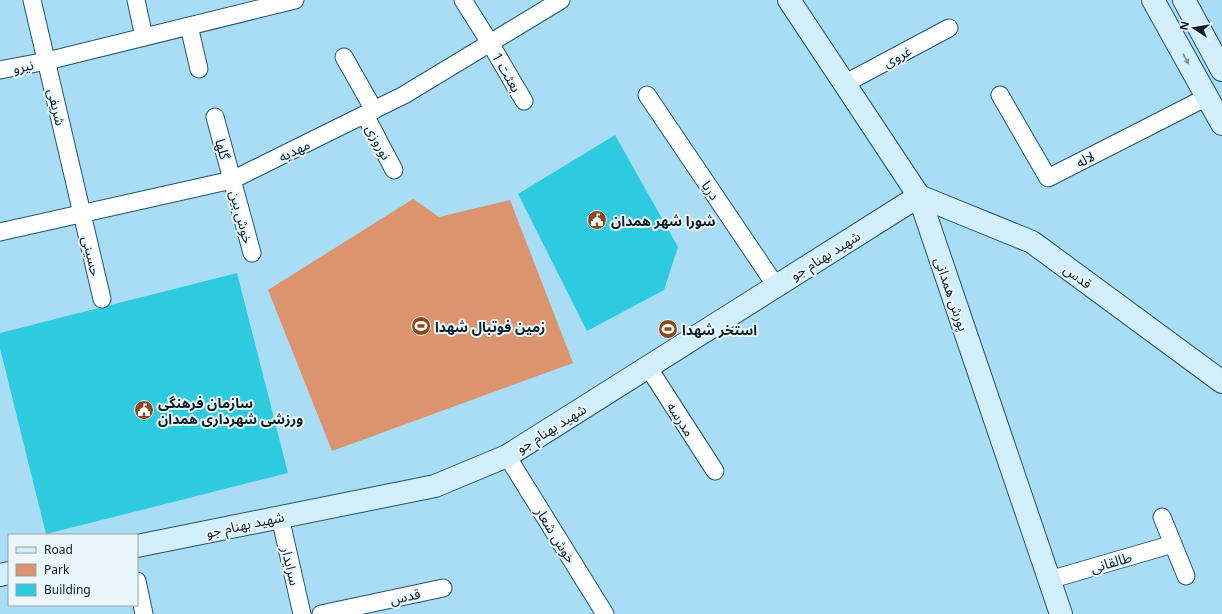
<svg xmlns="http://www.w3.org/2000/svg" width="1222" height="614" viewBox="0 0 1222 614" font-family="'Noto Sans','Noto Sans Arabic',sans-serif">
  <style>
    .green { fill: #db946e }
    .building { fill: #2ecadf }
    .lines { fill: none; stroke-linecap: round; stroke-linejoin: round }
    .street-casing { stroke: #22556a; stroke-width: 19 }
    .secondary-casing { stroke: #22556a; stroke-width: 24 }
    .street { stroke: #fff; stroke-width: 17 }
    .secondary { stroke: #d3effb; stroke-width: 22 }
    .oneway { fill: #79919c }
    .labels { text-anchor: middle; dominant-baseline: central; stroke-width: 4; stroke-linejoin: round; paint-order: stroke }
    .street-label { font-size: 14px; fill: #0a1f28; stroke: #ecf7fc }
    .poi-label { font-size: 14px; font-weight: bold; fill: #0a1f28; stroke: #ecf7fc; text-anchor: start }
  </style>
  <rect width="100%" height="100%" fill="#a9ddf6"/>
  <path class="green" d="M413 199 439 217 510 200 573 363 332 451 268 290Z"/>
  <g class="building">
    <path d="M615 135 678 247 664 290 587 331 518 194Z"/>
    <path d="M237 273 288 473 46 534 0 348V333Z"/>
  </g>
  <g class="lines">
    <g class="street-casing">
      <g id="street">
        <path d="M32 0 102 299"/>
        <path d="M136 0 144 37"/>
        <path d="M463 0 490 43 524 101"/>
        <path d="M189 26 199 69"/>
        <path d="M344 57 374 110"/>
        <path d="M0 70 47 61 295 0"/>
        <path d="M844 84 949 28"/>
        <path d="M647 95 776 286"/>
        <path d="M1000 95 1048 178 1207 97"/>
        <path d="M365 115 394 170"/>
        <path d="M215 117 252 253"/>
        <path d="M0 232 232 180 404 95 561 0"/>
        <path d="M648 367 715 471"/>
        <path d="M507 456 605 614"/>
        <path d="M280 517 302 614"/>
        <path d="M1162 517 1186 576"/>
        <path d="M1049 580 1173 544"/>
        <path d="M137 581 144 614"/>
        <path d="M321 614 443 588"/>
      </g>
    </g>
    <g class="secondary-casing">
      <g id="secondary">
        <path d="M789 0 919 196 1061 614"/>
        <path d="M1153 0 1222 124"/>
        <path d="M1184 0 1222 70"/>
        <path d="M919 196 1032 242 1222 382"/>
        <path d="M137 546 435 486 507 456 919 196"/>
        <path d="M0 575 9 573"/>
      </g>
    </g>
    <use href="#street" class="street"/>
    <use href="#secondary" class="secondary"/>
  </g>
  <defs><path id="oneway-solid" d="M-6-.8H1V-3.2L6.5 0L1 3.2V.8H-6Z"/></defs>
  <use class="oneway" href="#oneway-solid" transform="translate(1186 59) rotate(61)"/>
  <defs>
    <g id="civic-disc" transform="scale(1)"><circle r="9.5" fill="#8c471d" stroke="#ecf7fc"/><path d="M-.6-6.5H3V-4.5H.6V-3L4-1V1h2V6H-6V1h2V-1L-.6-3ZM-1.2 2.5V6h2.4V2.5Z" fill="#fff"/></g>
    <g id="stadium-disc" transform="scale(1)"><circle r="9.5" fill="#8c471d" stroke="#ecf7fc"/><path d="M0-5a6.5 5 0 1 0 0 10a6.5 5 0 1 0 0-10ZM-3.5-1.8h7v3.6h-7Z" fill="#fff"/></g>
  </defs>
  <g fill-rule="evenodd">
    <use href="#civic-disc" x="597" y="220"/>
    <use href="#stadium-disc" x="421" y="326"/>
    <use href="#stadium-disc" x="668" y="329"/>
    <use href="#civic-disc" x="144" y="410"/>
  </g>
  <g class="labels">
    <g class="street-label">
      <text transform="translate(897 56) rotate(-28)">غروی</text>
      <text transform="translate(23 66) rotate(-12)">نیرو</text>
      <text transform="translate(507 72) rotate(60)">بعثت 1</text>
      <text transform="translate(57 107) rotate(77)">شریفی</text>
      <text transform="translate(379 142) rotate(62)">نوروزی</text>
      <text transform="translate(223 149) rotate(75)">گلها</text>
      <text transform="translate(294 150) rotate(-26)">مهدیه</text>
      <text transform="translate(1085 159) rotate(-27)">لاله</text>
      <text transform="translate(711 190) rotate(56)">دریا</text>
      <text transform="translate(242 217) rotate(75)">خوش بین</text>
      <text transform="translate(825 255) rotate(-32)">شهید بهنام جو</text>
      <text transform="translate(92 256) rotate(77)">حسینی</text>
      <text transform="translate(1078 276) rotate(37)">قدس</text>
      <text transform="translate(952 294) rotate(71)">پورش همدانی</text>
      <text transform="translate(681 419) rotate(57)">مدرسه</text>
      <text transform="translate(551 428) rotate(-32)">شهید بهنام جو</text>
      <text transform="translate(245 524) rotate(-12)">شهید بهنام جو</text>
      <text transform="translate(556 535) rotate(58)">خوش شعار</text>
      <text transform="translate(1111 562) rotate(-16)">طالقانی</text>
      <text transform="translate(291 566) rotate(77)">سرایدار</text>
      <text transform="translate(405 596) rotate(-12)">قدس</text>
    </g>
    <g class="poi-label">
      <text x="611" y="220">شورا شهر همدان</text>
      <text x="435" y="326">زمین فوتبال شهدا</text>
      <text x="682" y="329">استخر شهدا</text>
      <text x="158" y="402">سازمان فرهنگی<tspan x="158" dy="16">ورزشی شهرداری همدان</tspan></text>
    </g>
  </g>
  <rect x="8" y="534" width="130" height="72" fill="#ecf7fc" stroke="#92a1a7"/>
  <rect x="16" y="547" width="20" height="6" fill="#d3effb" stroke="#92a1a7"/>
  <text x="44" y="554" font-size="12" fill="#0a1f28">Road</text>
  <rect x="16" y="564" width="20" height="12" fill="#db946e" stroke="#92a1a7"/>
  <text x="44" y="574" font-size="12" fill="#0a1f28">Park</text>
  <rect x="16" y="584" width="20" height="12" fill="#2ecadf" stroke="#92a1a7"/>
  <text x="44" y="594" font-size="12" fill="#0a1f28">Building</text>
  <g transform="translate(1194 28) rotate(282)" stroke="#ecf7fc" stroke-width="3" paint-order="stroke">
  <path d="M0-3L7 15L0 10L-7 15Z" fill="#0a1f28"/>
  <text y="-6" font-size="11" font-weight="bold" text-anchor="middle" fill="#0a1f28">N</text>
  </g>
</svg>
